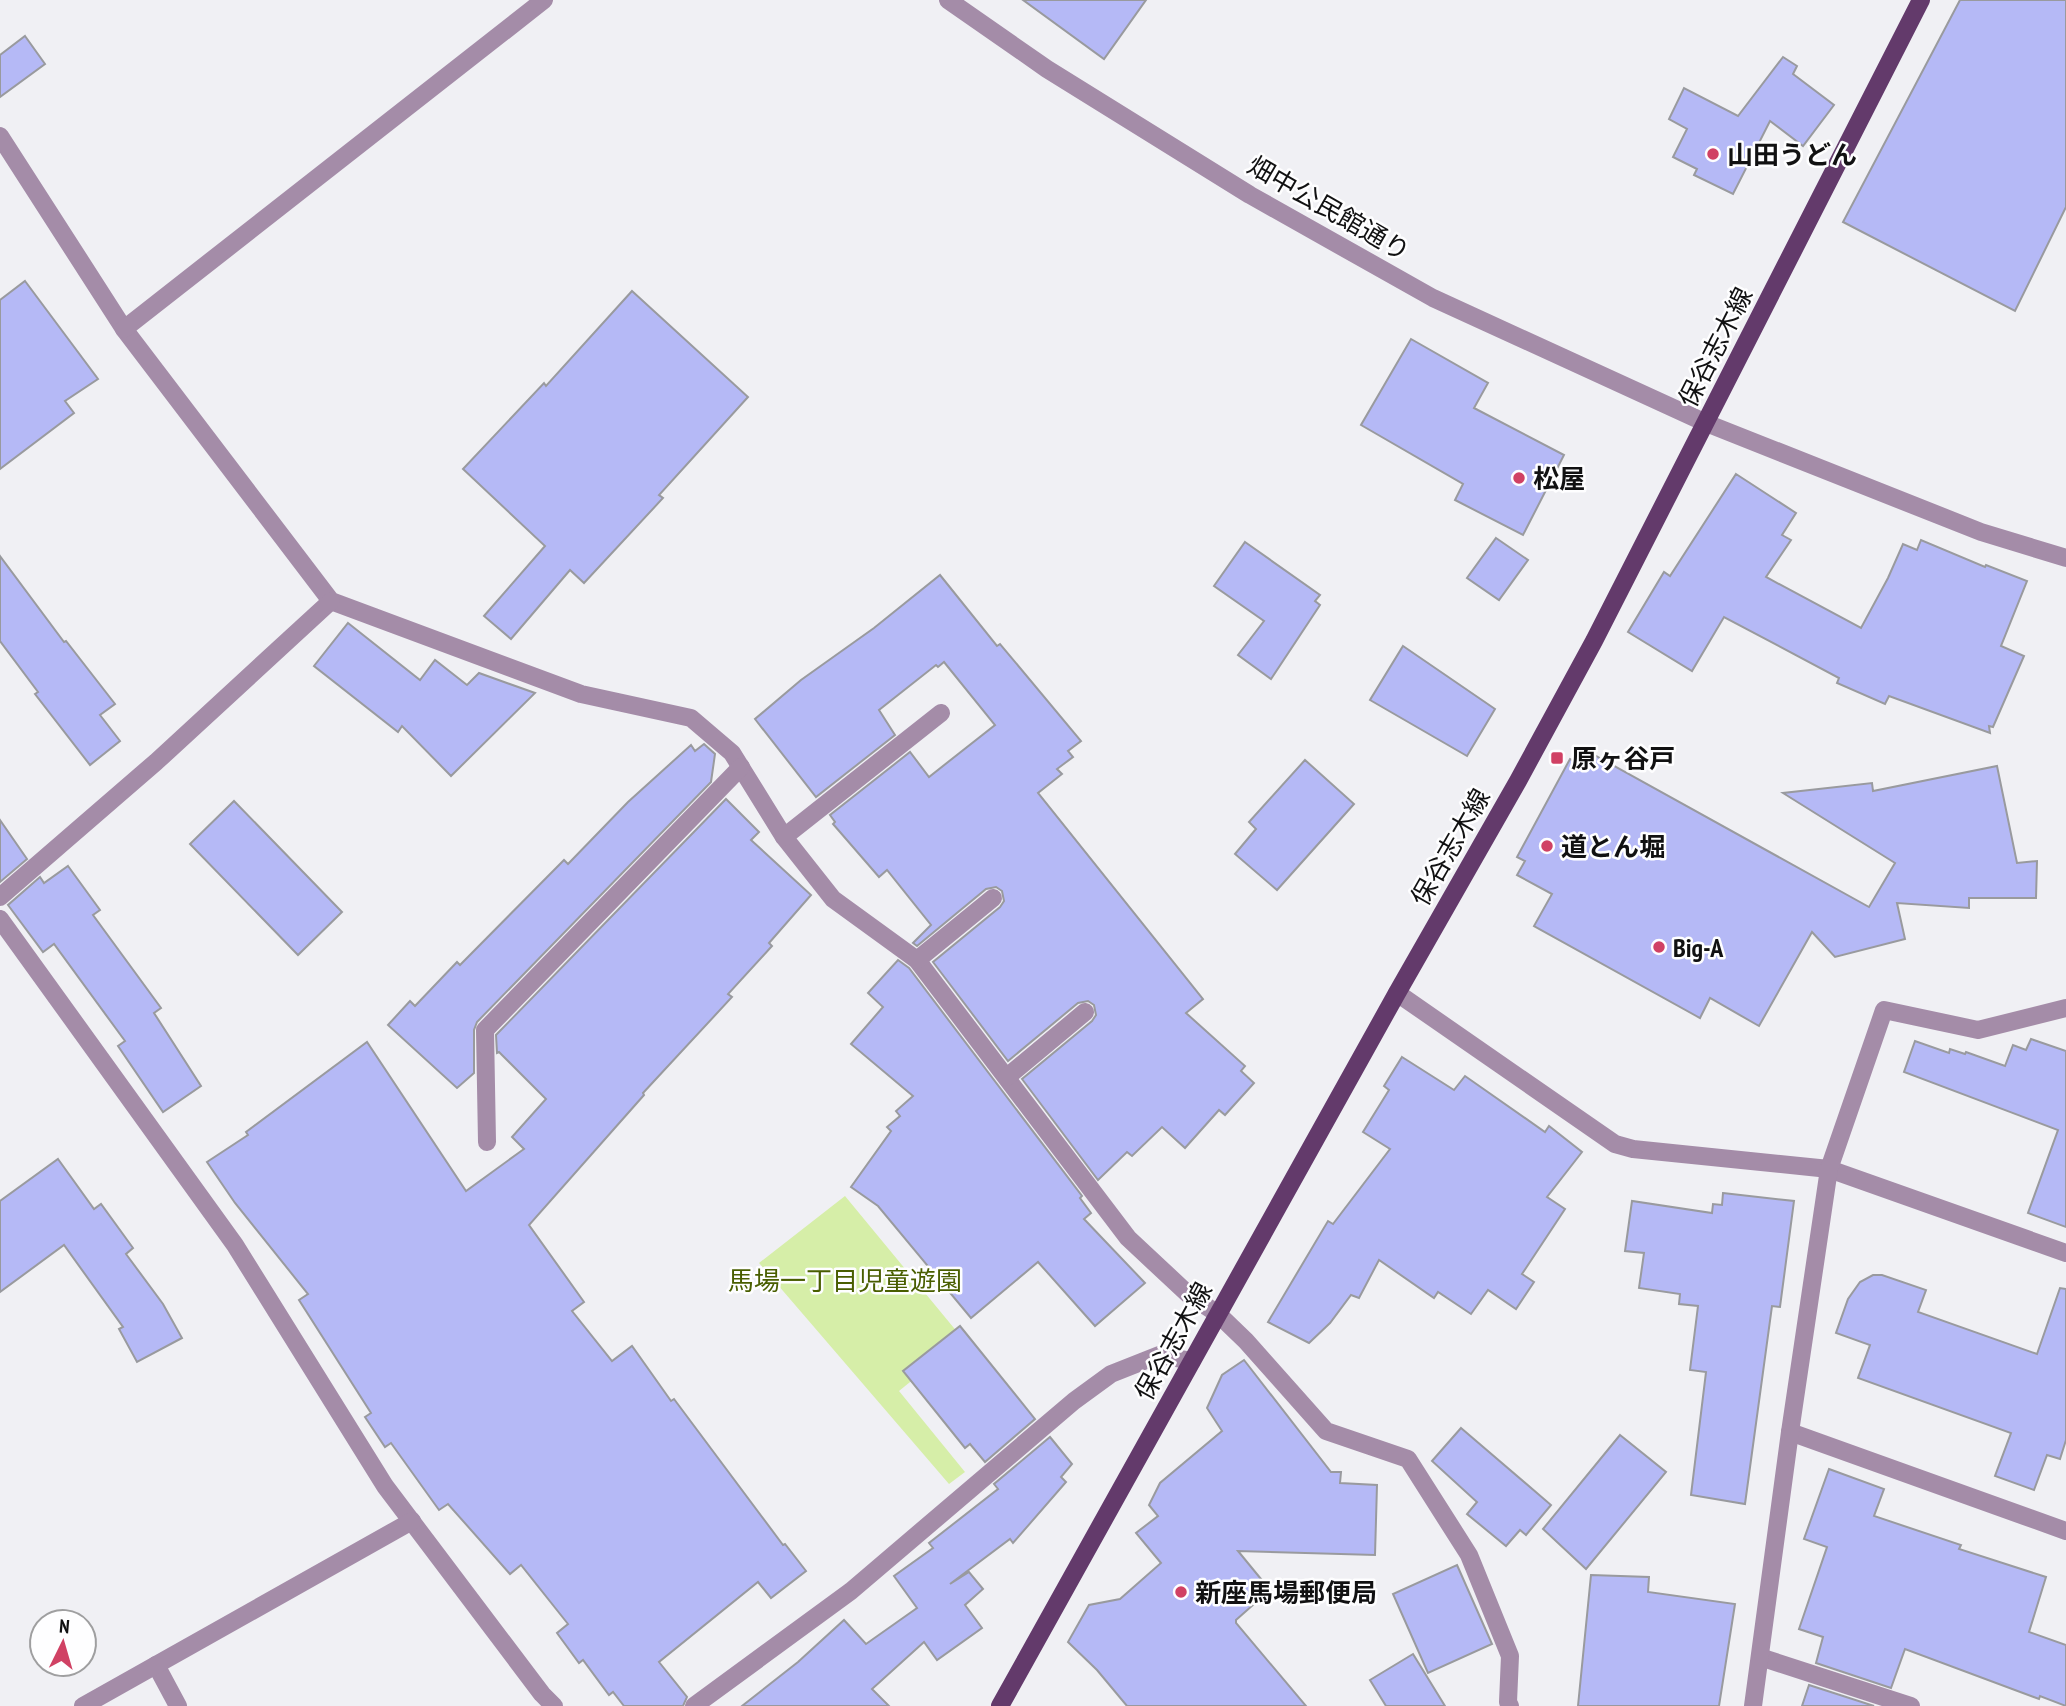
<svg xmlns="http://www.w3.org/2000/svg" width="2066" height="1706" viewBox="0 0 2066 1706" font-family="'PT Sans Narrow','Noto Sans JP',sans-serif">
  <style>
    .green { fill: #d6eea8 }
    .building { fill: #b5b9f6; stroke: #999a9e; stroke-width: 2 }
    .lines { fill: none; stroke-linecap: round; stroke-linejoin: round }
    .minor { stroke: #a48ca8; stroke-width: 18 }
    .major { stroke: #633a6b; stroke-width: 18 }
    .poi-dot { fill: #d04164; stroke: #fefeff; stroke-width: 2.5 }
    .labels { text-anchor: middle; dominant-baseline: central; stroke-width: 5; stroke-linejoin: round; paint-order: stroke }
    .poi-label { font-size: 26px; font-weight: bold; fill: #111112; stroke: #fefeff; text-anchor: start }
    .street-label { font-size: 26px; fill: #111112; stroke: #fefeff }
    .park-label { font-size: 26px; fill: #495e00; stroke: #fefeff }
  </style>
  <rect width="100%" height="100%" fill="#f0f0f4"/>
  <path class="green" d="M845 1196 963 1339 899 1391 965 1472 949 1484 759 1263Z"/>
  <g class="building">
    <path d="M1023 0H1146L1104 59Z"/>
    <path d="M1960 0H2066V207L2015 311 1843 222Z"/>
    <path d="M25 36 45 64 0 97V55Z"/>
    <path d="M1783 57 1797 66 1793 74 1834 105 1803 146 1770 121 1733 194 1694 175 1697 169 1673 157 1687 129 1669 119 1684 88 1738 116Z"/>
    <path d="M25 281 98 379 65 401 74 413 0 469V300Z"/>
    <path d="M632 291 748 397 659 495 663 498 584 583 570 570 511 639 484 616 545 546 463 469 544 383 546 386Z"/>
    <path d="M1411 339 1488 383 1474 408 1564 455 1523 535 1455 500 1463 484 1361 425Z"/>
    <path d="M1736 474 1796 513 1782 535 1791 540 1766 577 1861 628 1888 578 1903 544 1917 550 1921 540 1985 567 1986 565 2027 581 2001 646 2024 656 1993 727 1989 726 1990 733 1889 696 1885 704 1837 683 1839 678 1724 617 1692 671 1628 632 1664 572 1670 576Z"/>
    <path d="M1496 538 1528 560 1499 600 1467 578Z"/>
    <path d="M1245 542 1320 595 1315 601 1320 605 1271 679 1238 655 1264 621 1214 586Z"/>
    <path d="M0 556 64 642 66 641 115 704 100 715 120 741 90 765 35 694 38 692 0 641Z"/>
    <path d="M940 575 997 646 1000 644 1081 741 1068 751 1073 757 1057 769 1062 774 1038 793 1203 999 1186 1013 1245 1066 1241 1071 1254 1083 1225 1115 1219 1110 1185 1148 1162 1127 1132 1156 1127 1152 1098 1180 1022 1079 1092 1021 1096 1015 1094 1005 1088 1001 1078 1003 1008 1061 933 962 1000 907 1004 901 1002 891 996 887 986 889 917 946 913 943 931 925 887 870 879 877 833 824 835 822 830 815 910 752 929 777 995 725 944 662 938 667 936 665 879 710 895 735 816 797 755 719 801 680 874 628Z"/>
    <path d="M348 623 420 680 435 660 467 685 479 673 535 693 451 776 402 726 398 732 314 666Z"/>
    <path d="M1403 646 1495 709 1467 756 1370 700Z"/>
    <path d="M704 744 715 754 711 782 477 1022 474 1030V1073L457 1088 388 1025 410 1001 415 1006 457 962 460 965 564 860 568 864 628 802 691 745 695 751Z"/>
    <path d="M1589 752 1869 907 1895 863 1783 793 1872 783 1873 791 1997 766 2017 863 2037 861 2036 898H1969V908L1897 903 1905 939 1835 957 1812 932 1759 1026 1710 998 1700 1018 1534 926 1552 894 1517 875 1525 861 1517 857 1570 759 1580 764Z"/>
    <path d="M1305 760 1354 804 1277 890 1235 854 1256 829 1249 822Z"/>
    <path d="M726 799 759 832 751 840 811 895 769 943 772 946 728 994 732 997 643 1093 644 1095 529 1225 584 1302 572 1311 612 1361 632 1346 671 1401 674 1399 783 1545 785 1544 806 1571 771 1598 758 1582 659 1662 687 1697 683 1706H624L613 1692 609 1695 583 1660 579 1663 557 1633 568 1624 521 1565 510 1574 448 1504 439 1510 391 1443 385 1447 365 1417 371 1413 299 1300 308 1294 235 1203 207 1162 248 1135 246 1132 367 1042 466 1191 524 1149 512 1137 546 1099 499 1052 497 1053 496 1035Z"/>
    <path d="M234 801 342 912 298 955 190 844Z"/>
    <path d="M0 820 27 859 0 882Z"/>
    <path d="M68 866 100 910 93 915 161 1008 154 1013 201 1086 163 1112 118 1046 125 1041 54 944 43 952 8 905 40 877 44 883Z"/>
    <path d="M898 960 909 968 1082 1196 1080 1198 1091 1213 1084 1219 1145 1283 1095 1326 1038 1262 971 1318 878 1206 851 1187 891 1131 887 1127 900 1116 896 1111 913 1096 851 1044 883 1007 868 993Z"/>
    <path d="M2031 1039 2066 1051V1227L2028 1213 2058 1130 1904 1072 1915 1041 1949 1053 1950 1049 1965 1054 1966 1052 2005 1066 2013 1045 2026 1050Z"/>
    <path d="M1402 1057 1454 1090 1465 1076 1545 1132 1549 1126 1582 1152 1547 1197 1565 1209 1522 1274 1534 1282 1516 1309 1488 1290 1471 1314 1438 1292 1434 1298 1379 1260 1359 1298 1351 1295 1330 1323 1309 1343 1268 1322 1328 1221 1333 1224 1390 1149 1363 1132 1389 1090 1384 1086Z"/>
    <path d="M58 1159 94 1209 101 1204 133 1248 126 1254 163 1304 182 1338 137 1362 119 1329 123 1327 64 1245 0 1292V1201Z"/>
    <path d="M1723 1193 1794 1201 1780 1307 1772 1306 1745 1504 1691 1495 1706 1372 1690 1370 1698 1306 1679 1304 1680 1294 1639 1288 1644 1253 1625 1251 1632 1201 1712 1213 1713 1204 1722 1205Z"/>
    <path d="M1873 1275H1882L1926 1290 1918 1312 2037 1354 2060 1288 2066 1289V1440L2060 1459 2047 1455 2034 1490 1995 1476 2011 1433 1858 1378 1870 1345 1836 1333 1848 1299 1860 1282Z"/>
    <path d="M960 1326 1035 1419 985 1462 970 1444 965 1448 903 1371Z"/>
    <path d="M1244 1360 1331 1472H1341L1340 1483 1377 1485 1375 1555 1238 1551 1270 1590 1236 1620V1623L1306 1706H1127L1097 1670 1068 1642 1089 1605 1120 1599 1161 1563 1136 1533 1158 1516 1149 1505 1160 1483 1222 1431 1207 1408 1222 1375Z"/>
    <path d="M1461 1428 1551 1505 1526 1535 1520 1530 1506 1546 1467 1514 1477 1502 1432 1461Z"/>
    <path d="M1620 1435 1666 1472 1586 1569 1543 1529Z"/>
    <path d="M1050 1437 1072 1464 1061 1477 1066 1482 1013 1543 1010 1539 950 1584 969 1572 983 1589 965 1605 982 1628 937 1660 924 1642 872 1689 889 1706H742L798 1662 844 1620 866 1644 917 1608 894 1576 933 1548 929 1543 998 1489 994 1484Z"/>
    <path d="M1829 1469 1884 1489 1874 1516 1961 1545 1959 1549 2046 1577 2029 1632 2066 1645V1706L2040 1696 2039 1699 1905 1649 1891 1688 1816 1663 1823 1637 1799 1629 1827 1547 1804 1539Z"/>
    <path d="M1457 1565 1492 1644 1428 1673 1393 1594Z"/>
    <path d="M1591 1575 1649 1577 1648 1592 1735 1604 1719 1706H1578Z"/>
    <path d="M1413 1654 1445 1706H1386L1370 1680Z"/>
    <path d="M1809 1685 1874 1706H1802Z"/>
  </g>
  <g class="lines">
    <g class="minor">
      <path d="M948 0 1047 69 1250 195 1433 298 1706 423 1981 532 2066 558"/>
      <path d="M0 136 124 329 331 601 581 694 691 718 732 753 784 837 833 899 917 960 1128 1238 1189 1295 1218 1314 1246 1341 1326 1431 1408 1459 1469 1555 1510 1656 1508 1702 1510 1706"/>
      <path d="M124 329 544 0"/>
      <path d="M784 837 941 713"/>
      <path d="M0 897 156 762 331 601"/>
      <path d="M0 919 235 1245 385 1486 542 1694 554 1706"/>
      <path d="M917 960 993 898"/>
      <path d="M1397 993 1615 1144 1633 1149 1829 1169 2066 1253"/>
      <path d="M1007 1077 1085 1012"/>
      <path d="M487 1142 485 1030 741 767"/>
      <path d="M1790 1432 2066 1531"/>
      <path d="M1760 1657 1911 1706"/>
      <path d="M156 1665 178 1706"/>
      <path d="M83 1706 412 1521"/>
      <path d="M694 1706 851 1591 1074 1401 1111 1374 1159 1355 1192 1361"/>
      <path d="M1753 1706 1790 1432 1829 1169 1884 1010 1978 1030 2066 1008"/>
    </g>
    <path class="major" d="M1000 1706 1397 993 1518 781 1594 641 1921 0"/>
  </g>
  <g class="poi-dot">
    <circle cx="1713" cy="154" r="7"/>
    <circle cx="1519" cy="478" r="7"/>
    <rect x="1550" y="751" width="14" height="14" rx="3.5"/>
    <circle cx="1547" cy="846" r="7"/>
    <circle cx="1659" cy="947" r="7"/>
    <circle cx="1181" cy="1592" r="7"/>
  </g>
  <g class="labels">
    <g class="poi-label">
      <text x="1727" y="154">山田うどん</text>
      <text x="1533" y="478">松屋</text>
      <text x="1571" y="758">原ヶ谷戸</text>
      <text x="1561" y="846">道とん堀</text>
      <text x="1673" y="947">Big-A</text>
      <text x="1195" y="1592">新座馬場郵便局</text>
    </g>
    <g class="street-label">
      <text transform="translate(1329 208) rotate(30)">畑中公民館通り</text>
      <text transform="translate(1715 347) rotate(-63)">保谷志木線</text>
      <text transform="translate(1450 847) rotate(-60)">保谷志木線</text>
      <text transform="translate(1173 1341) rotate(-61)">保谷志木線</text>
    </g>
    <g class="park-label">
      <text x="845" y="1280">馬場一丁目児童遊園</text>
    </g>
  </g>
  <g transform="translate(63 1643) rotate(5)"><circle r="33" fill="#fefeff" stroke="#9f9fa0" stroke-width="2"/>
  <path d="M0-5L12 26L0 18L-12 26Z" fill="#d04164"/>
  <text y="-10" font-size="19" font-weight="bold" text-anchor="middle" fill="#111112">N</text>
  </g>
</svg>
